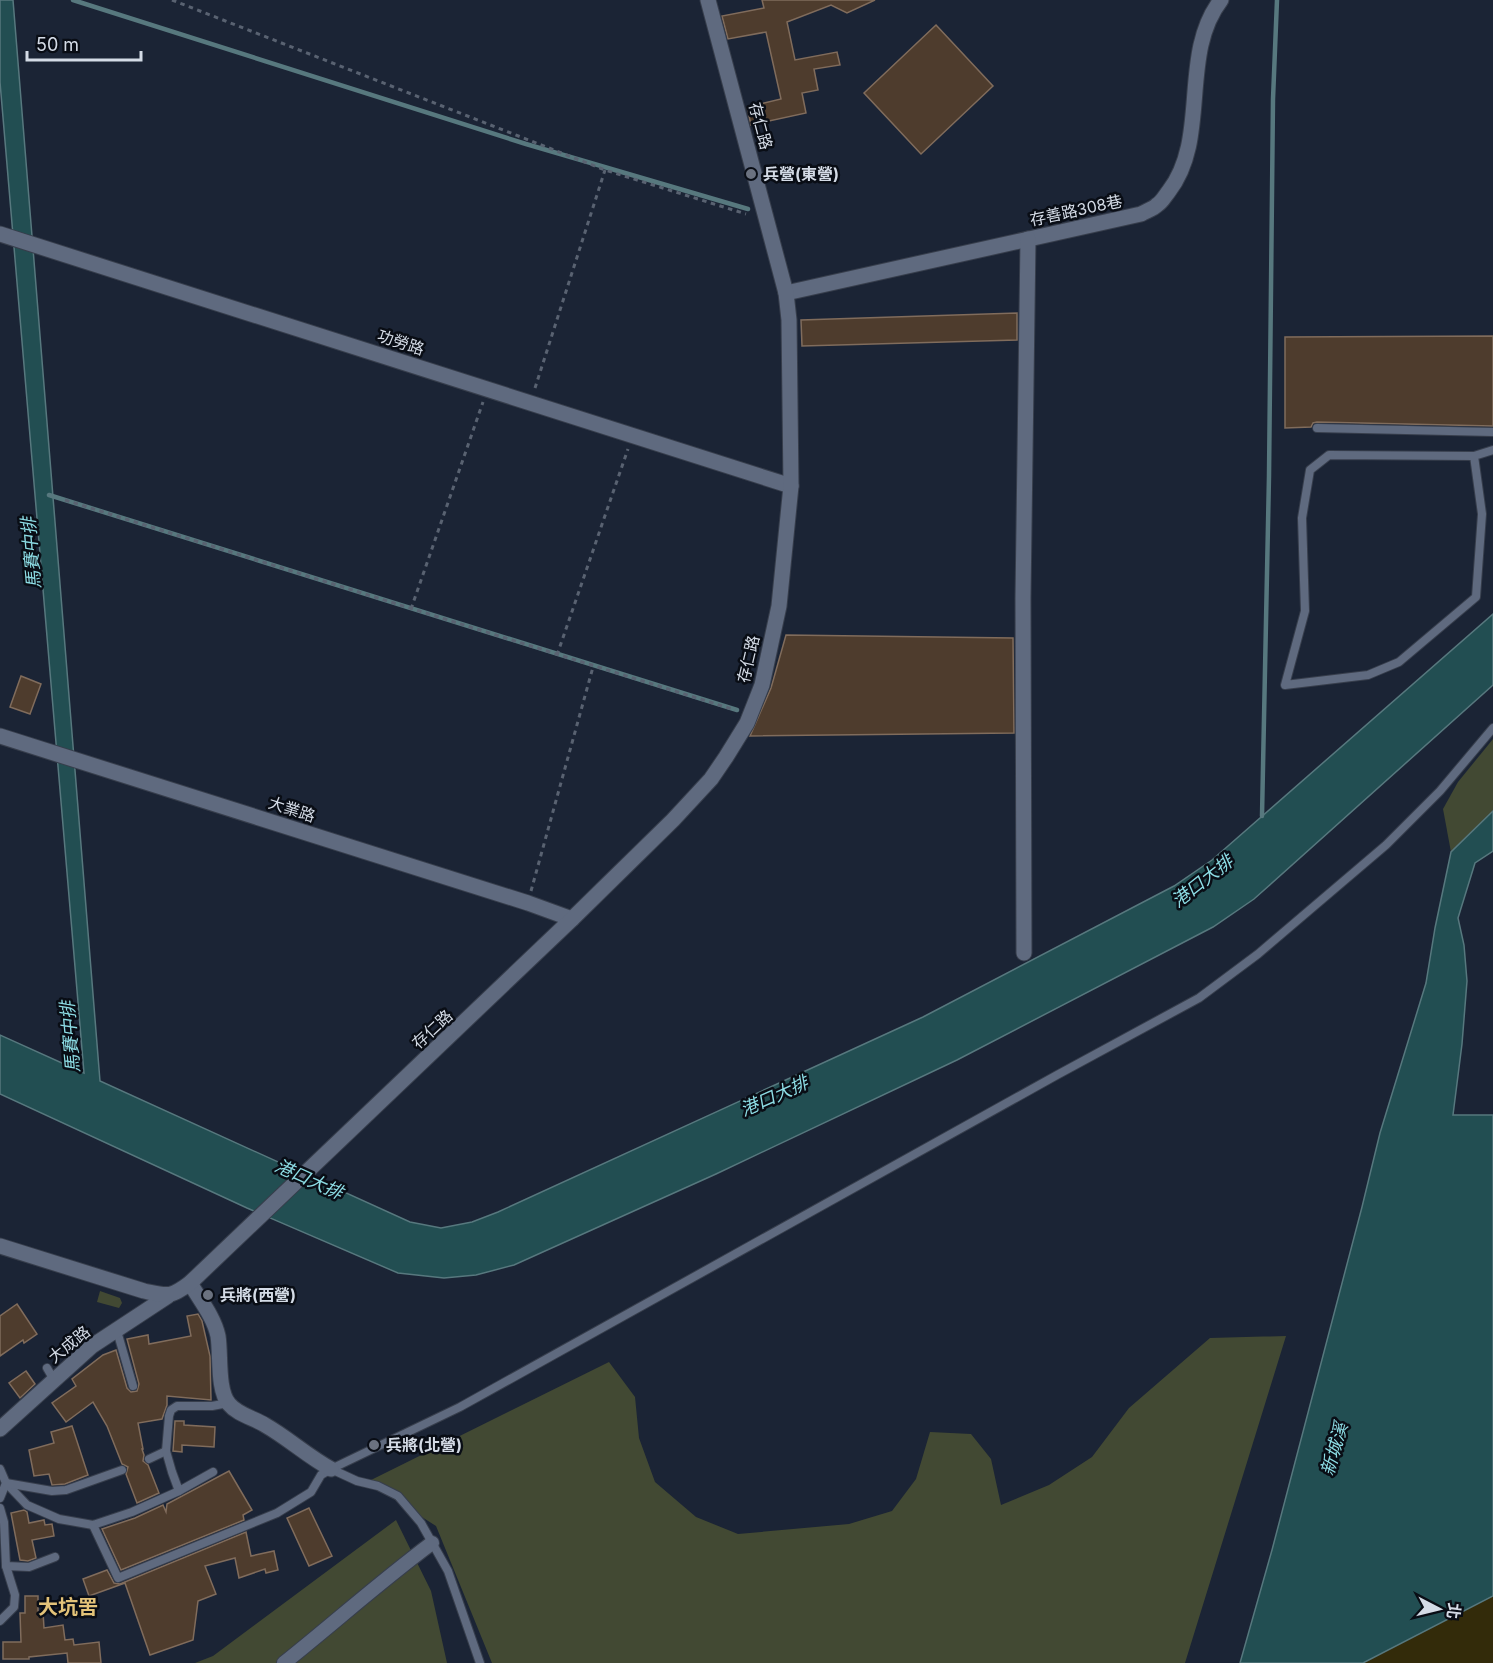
<svg xmlns="http://www.w3.org/2000/svg" width="1493" height="1663" viewBox="0 0 1493 1663" font-family="Inter,'Noto Sans TC',sans-serif">
  <style>
    .green { fill: #424933 }
    .sand { fill: #332b0a }
    .water { fill: #224e52; stroke: #57787e; stroke-width: 1.5 }
    .lines { fill: none; stroke-linecap: round; stroke-linejoin: round }
    .stream { stroke: #57787e; stroke-width: 4.5 }
    .building { fill: #4e3c2d; stroke: #806c5c; stroke-width: 1.5 }
    .service-casing { stroke: #373e4c; stroke-width: 10 }
    .pedestrian-casing { stroke: #373e4c; stroke-width: 16 }
    .minor-casing { stroke: #373e4c; stroke-width: 17 }
    .tertiary-casing { stroke: #373e4c; stroke-width: 17 }
    .path { stroke: #596271; stroke-width: 3; stroke-dasharray: 4.5 4.5; stroke-linecap: butt }
    .service { stroke: #5f6a7f; stroke-width: 8 }
    .pedestrian { stroke: #5f6a7f; stroke-width: 14 }
    .minor { stroke: #5f6a7f; stroke-width: 15 }
    .tertiary { stroke: #5f6a7f; stroke-width: 15 }
    .worship-dot { fill: #6b7280; stroke: #090d15; stroke-width: 2 }
    .labels { text-anchor: middle; dominant-baseline: central; stroke-width: 5; stroke-linejoin: round; paint-order: stroke }
    .street-label { font-size: 16px; fill: #d4dbe6; stroke: #090d15 }
    .poi-label { font-size: 16px; font-weight: bold; fill: #d4dbe6; stroke: #090d15; text-anchor: start }
    .water-label { font-size: 18px; font-style: italic; fill: #8ddde5; stroke: #090d15 }
    .quarter-label { font-size: 20px; font-weight: bold; fill: #e3c379; stroke: #090d15 }
  </style>
  <rect width="100%" height="100%" fill="#1b2435"/>
  <g class="green">
    <path d="M1493 739V811L1451 852 1443 809 1458 782Z"/>
    <path d="M100 1291 120 1298 122 1303 119 1308 97 1302Z"/>
    <path d="M1286 1336 1185 1663H492L436 1526 367 1482 609 1362 635 1397 639 1438 655 1482 696 1517 738 1534 849 1524 892 1511 916 1479 930 1432 971 1434 991 1459 1001 1505 1049 1485 1092 1457 1129 1408 1210 1338Z"/>
    <path d="M396 1520 431 1591 447 1663H195L213 1656Z"/>
  </g>
  <path class="sand" d="M1493 1596V1663H1363Z"/>
  <g class="water">
    <path d="M0 0H13L100 1081 410 1222 441 1228 472 1222 498 1212 923 1017 1174 886 1212 860 1493 614V685L1254 899 1213 927 957 1060 716 1174 514 1265 476 1275 444 1278 398 1273 247 1208 0 1094V1035L84 1073 0 82Z"/>
    <path d="M1493 811V851L1475 863 1458 918 1464 945 1467 981 1462 1044 1453 1115H1493V1596L1363 1663H1240L1272 1550 1362 1207 1380 1133 1426 983 1435 928 1451 852Z"/>
  </g>
  <g class="lines">
    <g class="stream">
      <path d="M73 0 526 144 748 209"/>
      <path d="M49 495 737 710"/>
      <path d="M1262 816 1269 476 1273 99 1277 0"/>
    </g>
  </g>
  <g class="building">
    <path d="M762 0H875L847 13 831 5 787 22 795 60 837 52 840 65 814 69 818 90 802 93 806 113 751 125 747 107 781 99 766 32 728 39 722 16 764 8Z"/>
    <path d="M936 25 993 86 921 154 864 93Z"/>
    <path d="M1017 313V340L802 346 801 320Z"/>
    <path d="M1493 336V426L1317 422 1313 423 1311 427 1285 428V337Z"/>
    <path d="M786 635 1013 638 1014 733 750 736 771 688Z"/>
    <path d="M21 676 41 684 30 714 10 707Z"/>
    <path d="M17 1304 37 1334 24 1343 23 1340 0 1356V1316Z"/>
    <path d="M198 1314 202 1321 210 1356 211 1400 167 1396V1405L162 1419 138 1423 143 1449H142L144 1455 143 1461 148 1465 159 1493 137 1503 126 1474 128 1467 122 1464 107 1426 93 1402 66 1422 52 1403 76 1386 72 1379 103 1355 116 1350 127 1388 131 1392 137 1391 139 1384 127 1339 148 1335 149 1344 191 1336 187 1316Z"/>
    <path d="M26 1371 35 1384 20 1398 9 1383Z"/>
    <path d="M175 1421H184V1425L215 1427 214 1447 182 1445V1452L173 1451Z"/>
    <path d="M72 1426 88 1475 65 1484 52 1485 49 1474 34 1476 29 1450 54 1443 51 1432Z"/>
    <path d="M229 1471 252 1510 243 1515 244 1520 121 1570 102 1529 135 1518 163 1505 166 1512 167 1504Z"/>
    <path d="M309 1508 332 1556 309 1566 287 1518Z"/>
    <path d="M24 1510 27 1512 29 1523 44 1520 45 1525 52 1524 54 1536 32 1540 36 1558 28 1561 20 1560 11 1513Z"/>
    <path d="M246 1532 251 1556 274 1551 278 1570 266 1573 265 1569 239 1578 235 1558 205 1566 216 1594 198 1601 193 1640 150 1655 125 1583 89 1596 83 1579 107 1570 114 1583 120 1584Z"/>
    <path d="M25 1596H38V1612H43L44 1628 63 1625 65 1640 73 1639 74 1645 99 1642 101 1663H68L67 1653 29 1657V1659H3V1642H21L20 1613H25Z"/>
  </g>
  <g class="lines">
    <g class="service-casing">
      <g id="service">
        <path d="M1317 428 1493 432"/>
        <path d="M1474 456 1482 514 1476 597 1399 662 1368 675 1285 685 1305 611 1302 518 1310 470 1329 455 1474 456 1493 450"/>
        <path d="M117 1331 133 1386"/>
        <path d="M47 1368 54 1380"/>
        <path d="M149 1459 166 1451"/>
        <path d="M0 1469 6 1483 27 1505 59 1519 93 1525 132 1512 179 1491 213 1472"/>
        <path d="M331 1469 357 1481 378 1486 398 1496 421 1523 448 1571 480 1663"/>
        <path d="M179 1491 172 1472 166 1451 169 1416 171 1410 177 1406H212L228 1403"/>
        <path d="M0 1498 6 1483 52 1491 66 1490 122 1470"/>
        <path d="M0 1508 4 1522 6 1566 29 1567 55 1557"/>
        <path d="M93 1525 118 1578 277 1513 311 1492 321 1475 331 1469 460 1407 1057 1075 1199 998 1258 954 1386 845 1440 791 1493 728"/>
        <path d="M0 1621 14 1607 15 1595 6 1566"/>
      </g>
    </g>
    <g class="pedestrian-casing">
      <path id="pedestrian" d="M284 1663C334 1623 381 1581 432 1543"/>
    </g>
    <g class="minor-casing">
      <g id="minor">
        <path d="M0 234 791 486"/>
        <path d="M786 293 1141 214C1146 211 1153 209 1157 205 1162 202 1165 196 1169 191 1210 138 1179 54 1221 0"/>
        <path d="M0 736 528 903 572 919"/>
        <path d="M1024 953 1023 598 1028 239"/>
        <path d="M190 1283C200 1300 214 1317 218 1336 221 1355 217 1390 229 1404 238 1415 254 1418 265 1425 288 1438 307 1456 331 1469"/>
        <path d="M0 1429 92 1346 168 1296"/>
      </g>
    </g>
    <g class="tertiary-casing">
      <path id="tertiary" d="M0 1246 144 1291C168 1296 170 1298 190 1283L572 919 673 820 711 779 726 757 747 723 762 685 779 606 791 486 789 320 786 293 708 0"/>
    </g>
    <g class="path">
      <path d="M172 0 605 170 746 214"/>
      <path d="M535 388 605 170"/>
      <path d="M65 500 735 710"/>
      <path d="M411 609 483 402"/>
      <path d="M557 655 628 449"/>
      <path d="M531 891 593 667"/>
    </g>
    <use href="#service" class="service"/>
    <use href="#pedestrian" class="pedestrian"/>
    <use href="#minor" class="minor"/>
    <use href="#tertiary" class="tertiary"/>
  </g>
  <g class="worship-dot">
    <circle cx="751" cy="174" r="6"/>
    <circle cx="208" cy="1295" r="6"/>
    <circle cx="374" cy="1445" r="6"/>
  </g>
  <g class="labels">
    <g class="street-label">
      <text transform="translate(761 126) rotate(75)">存仁路</text>
      <text transform="translate(1076 210) rotate(-12)">存善路308巷</text>
      <text transform="translate(401 342) rotate(18)">功勞路</text>
      <text transform="translate(748 659) rotate(-77)">存仁路</text>
      <text transform="translate(292 809) rotate(18)">大業路</text>
      <text transform="translate(432 1029) rotate(-43)">存仁路</text>
      <text transform="translate(69 1344) rotate(-39)">大成路</text>
    </g>
    <g class="poi-label">
      <text x="763" y="174">兵營(東營)</text>
      <text x="220" y="1295">兵將(西營)</text>
      <text x="386" y="1445">兵將(北營)</text>
    </g>
    <g class="water-label">
      <text transform="translate(31 553) rotate(-95)">馬賽中排</text>
      <text transform="translate(1202 881) rotate(-38)">港口大排</text>
      <text transform="translate(70 1037) rotate(-95)">馬賽中排</text>
      <text transform="translate(774 1096) rotate(-24)">港口大排</text>
      <text transform="translate(309 1179) rotate(24)">港口大排</text>
      <text transform="translate(1334 1449) rotate(-74)">新城溪</text>
    </g>
    <g class="quarter-label">
      <text x="68" y="1607">大坑罟</text>
    </g>
  </g>
  <g transform="translate(1439 1609) rotate(97)" stroke="#090d15" stroke-width="4.5" paint-order="stroke">
  <path d="M0-4.5L10 22L0 15L-10 22Z" fill="#d4dbe6"/>
  <text y="-9" font-size="16" font-weight="bold" text-anchor="middle" fill="#d4dbe6">北</text>
  </g>
  <path d="M27 51v9h114v-9" fill="none" stroke="#d4dbe6" stroke-width="3"/>
  <text x="36" y="51" font-size="18" fill="#d4dbe6" stroke="#090d15" stroke-width="4.5" paint-order="stroke">50 m</text>
</svg>
